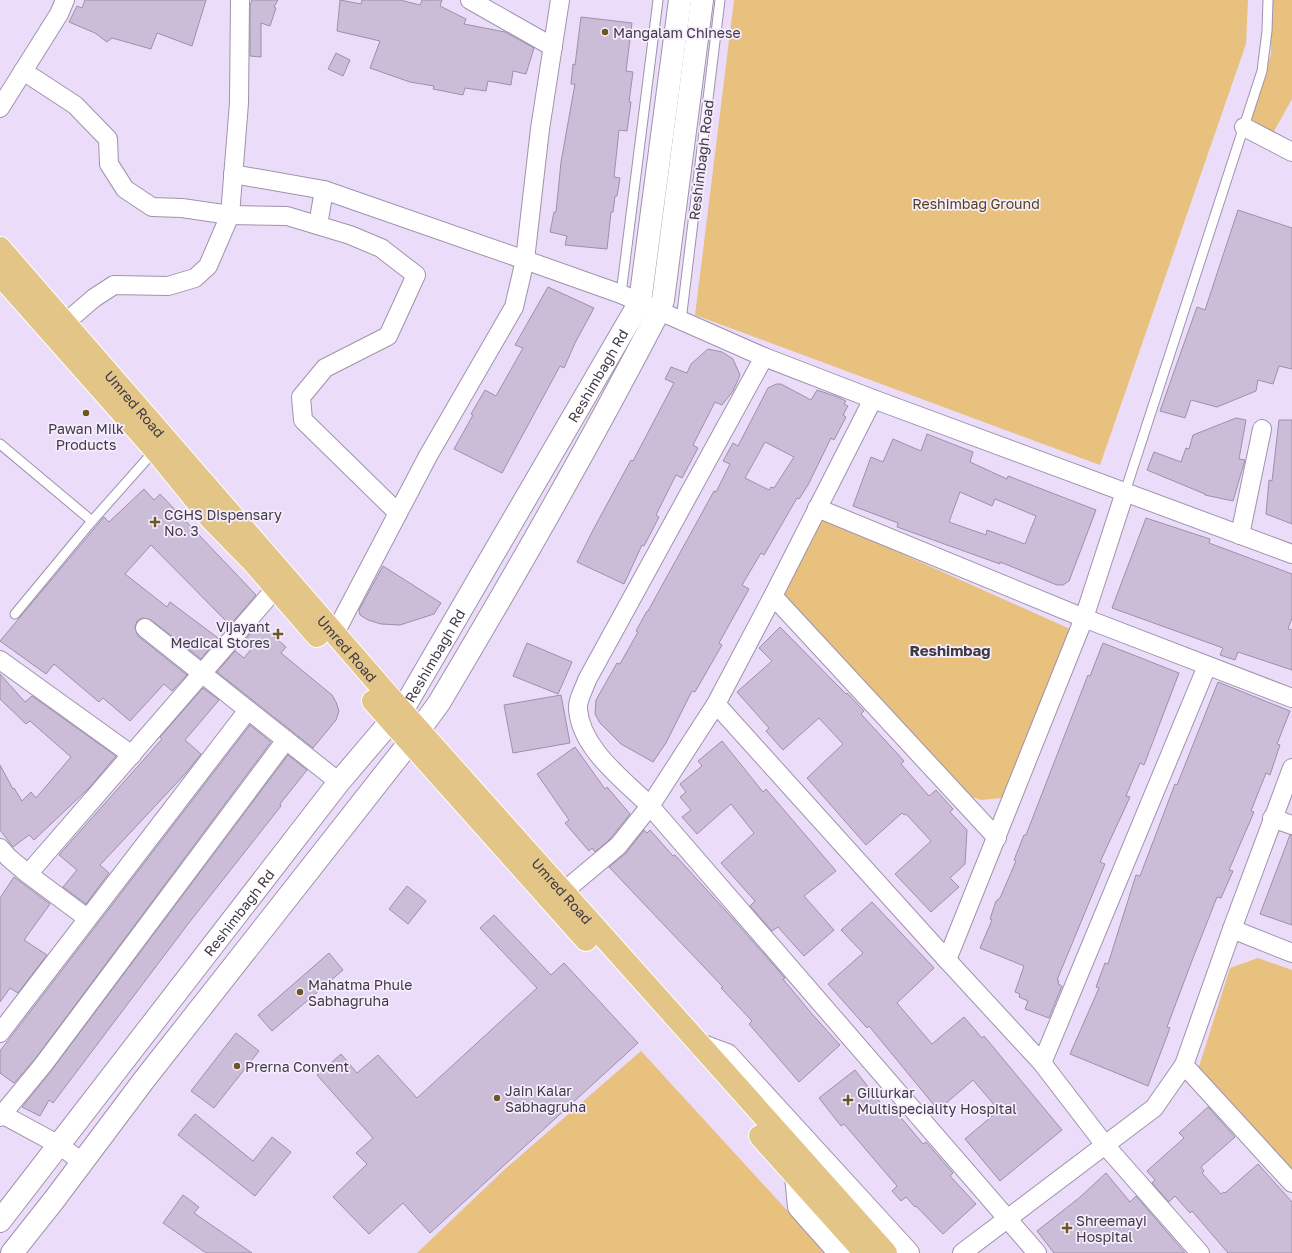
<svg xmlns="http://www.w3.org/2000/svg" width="1292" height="1253" viewBox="0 0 1292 1253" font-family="'Golos Text',sans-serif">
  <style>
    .green { fill: #e7c17d }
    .building { fill: #cbbdd8; stroke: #9e90aa; fill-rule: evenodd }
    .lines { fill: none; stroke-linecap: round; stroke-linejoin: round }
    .service-casing { stroke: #a092ac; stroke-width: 11 }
    .minor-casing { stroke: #a092ac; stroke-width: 20 }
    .tertiary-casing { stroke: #a092ac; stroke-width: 24 }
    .secondary-casing { stroke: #a092ac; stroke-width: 24 }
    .primary-casing { stroke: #fff; stroke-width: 24 }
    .service { stroke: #fff; stroke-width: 9 }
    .minor { stroke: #fff; stroke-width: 18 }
    .tertiary { stroke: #fff; stroke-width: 22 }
    .secondary { stroke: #fff; stroke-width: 22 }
    .primary { stroke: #e3c587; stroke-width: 22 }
    .poi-dot { fill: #6e5526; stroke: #f6edfe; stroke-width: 1.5 }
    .labels { text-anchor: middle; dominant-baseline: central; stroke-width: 3.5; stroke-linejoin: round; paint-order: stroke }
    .poi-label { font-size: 14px; fill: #403a45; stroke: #f6edfe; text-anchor: start }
    .street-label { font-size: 14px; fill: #403a45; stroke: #f6edfe }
    .park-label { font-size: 14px; fill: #54401b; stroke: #f6edfe }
    .neighbourhood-label { font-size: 15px; font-weight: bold; fill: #403a45; stroke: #f6edfe }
  </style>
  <rect width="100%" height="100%" fill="#ebddf9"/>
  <g class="green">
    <path d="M734 0H1248L1246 44 1100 465 695 315Z"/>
    <path d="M1271 0H1292V99L1273 133 1251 119 1271 54Z"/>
    <path d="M820 517 1070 629 1008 791 1002 798 981 800 972 797 780 594Z"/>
    <path d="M1258 958 1292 970V1173L1197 1073 1230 968Z"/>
    <path d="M641 1051 826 1253H417L504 1170Z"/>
  </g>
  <g class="building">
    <path d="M85 0H206L192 46 157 33 151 49 112 38 107 42 95 33 69 22 77 6 82 8Z"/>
    <path d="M252 0H278L274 7 276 8 270 26 261 23V57L250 56V6Z"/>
    <path d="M340 0 361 4 362 0H400L420 5 422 0H442L440 6 466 19 464 24 505 32 534 48 526 74 513 71 511 85 488 81 486 91 465 88 463 95 433 89 434 86 410 82 370 68 380 41 337 31Z"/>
    <path d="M581 17 632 23 626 71 633 72 629 102H631L627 131 619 130 614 177 620 178 617 196H615L613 212H611L607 249 565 245 567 236 550 232 554 212H556L561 162 575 84H571L573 64 575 65Z"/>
    <path d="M336 53 350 60 343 76 328 69Z"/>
    <path d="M1238 210 1292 228V369L1279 366 1273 384 1258 380 1256 391 1217 407 1191 400 1185 418 1160 411 1197 307 1205 310Z"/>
    <path d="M548 287 594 308 575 343 564 368 560 366 502 473 454 449 473 415 471 414 485 390 496 396 523 348 515 345Z"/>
    <path d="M708 349 722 352 733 359 740 375 733 391 722 405 715 402 693 445 698 448 682 478 676 475 656 515 659 517 644 546 642 545 624 584 577 562 593 530 631 460 633 461 674 383 665 379 671 367 687 373 691 364Z"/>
    <path d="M776 384H781L811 400 817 390 838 397 846 401 844 404 848 406 843 415 846 417 834 440 831 438 808 485 799 499 797 498 764 555 761 553 742 585 749 589 719 643 722 645 695 692 692 691 666 743 653 762 621 744 600 723 595 714 596 700 617 663 620 664 638 632 636 631 647 611H648L714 491 716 492 730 464 723 461 733 443 738 446 768 388ZM765 442 794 457 774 488 771 487 769 490 745 478Z"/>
    <path d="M1236 418 1246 420 1239 459 1245 460 1233 501 1205 495V494L1147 470 1154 452 1181 462 1186 448 1189 449 1193 435Z"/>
    <path d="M1279 420H1292V524L1266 514 1269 480 1272 481Z"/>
    <path d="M927 434 973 452 970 462 1007 479 1008 476 1096 510 1069 581 1063 585H1057L1000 562V564L897 527 898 523 853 506 871 457 883 462 893 439 921 451ZM960 492 992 506 995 499 1036 516 1025 544 987 530 986 535 949 522Z"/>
    <path d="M144 489 154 500 160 494 256 595 230 625 151 545 125 574 167 607 170 602 218 638 201 659 151 620 142 618 137 621 135 627 138 636 187 675 172 691 164 684 130 721 103 698 99 702 54 664 46 674 0 641 104 517 109 522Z"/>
    <path d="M1146 518 1210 539 1209 543 1292 574V618L1288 629 1292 630V670L1238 652 1235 660 1220 655 1223 648 1112 608Z"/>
    <path d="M383 566 441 603 434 614 400 625 381 624 368 620 360 615 359 610Z"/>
    <path d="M259 623 286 647 281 653 332 695 336 702 339 711 336 720 313 748 217 672 235 651 244 658 252 648 245 640Z"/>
    <path d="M780 627 846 694 847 693 864 711 861 714 904 761 901 764 929 796 936 790 953 809 950 812 967 830 965 864 950 878 959 887 931 912 895 874 931 841 906 814 904 815 902 813 866 845 807 778 843 744 819 718 783 750 766 731 769 728 737 692 772 661 759 648Z"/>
    <path d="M527 643 572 662 558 694 513 676Z"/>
    <path d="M1103 643 1179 673 1144 765 1140 763 1126 796 1130 797 1100 862 1105 864 1057 980 1059 981 1058 984 1062 986 1049 1018 1025 1009 1028 1001 1019 997 1020 994 1015 992 1024 966 980 948 992 920 990 919 996 901 1000 898 1016 861 1014 860 1024 835H1026L1088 675 1090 676Z"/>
    <path d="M0 674 25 702 32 696 116 756 90 787 34 840 29 835 13 847 0 830V765L13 789 14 788 22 801 31 792 36 798 71 757 30 721 26 724 0 699Z"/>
    <path d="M1218 682 1290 711 1277 744 1280 745 1270 775 1266 773 1251 811 1254 812 1229 870 1233 871 1221 898 1217 897 1193 958 1167 1027 1170 1028 1148 1086 1070 1054 1099 988 1096 987 1105 963 1108 964 1136 875 1140 876 1175 784 1177 785Z"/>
    <path d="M203 688 219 700 185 740 201 754 186 773 100 865 109 873 86 904 63 887 77 870 59 855 162 739 160 737Z"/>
    <path d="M561 695 570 743 513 753 504 705Z"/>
    <path d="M250 725 271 742 35 1059 14 1083 0 1073V1051Z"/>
    <path d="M722 741 763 792 766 789 836 871 804 896 834 930 804 956 778 927 772 931 750 906 755 901 721 863 754 833 731 804 697 834 682 817 691 810 680 797 686 792 680 784 702 766 698 761Z"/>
    <path d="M575 747 605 789 607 787 630 814 610 839 595 852 592 848 589 851 565 823 569 820 537 774Z"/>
    <path d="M288 755 307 770 280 804 281 806 188 924 53 1103 49 1100 40 1116 22 1107 51 1071Z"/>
    <path d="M644 830 647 833 650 830 673 856 675 855 734 920 785 978 783 979 812 1014 840 1045 799 1082 749 1024 752 1021 721 988 723 987 609 867 626 853Z"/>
    <path d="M1290 835H1292V925L1260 914Z"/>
    <path d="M14 877 50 904 24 940 47 955 18 993 10 988 0 1002V898Z"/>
    <path d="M407 886 426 901 408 924 389 909Z"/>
    <path d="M872 902 934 968 897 1003 932 1044 964 1017 982 1038 984 1036 1062 1130 1000 1181 965 1139 998 1111 997 1108 973 1080 938 1110 869 1026 867 1028 828 984 863 953 841 930Z"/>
    <path d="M494 915 551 975 564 963 638 1043 430 1233 403 1203 369 1234 333 1197 367 1164 356 1153 373 1138 317 1075 341 1054 357 1073 378 1055 417 1098 537 988 480 928Z"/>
    <path d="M329 953 343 970 272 1031 258 1015Z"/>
    <path d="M236 1033 259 1051 214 1108 191 1091Z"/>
    <path d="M855 1070 887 1111 892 1107 923 1144 926 1142 953 1173 950 1176 976 1204 943 1234 916 1206 915 1207 906 1197 901 1201 892 1191 897 1186 844 1124 841 1126 819 1098Z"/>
    <path d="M1208 1107 1235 1137 1201 1167 1204 1171 1202 1173 1221 1194 1224 1192 1225 1193 1258 1164 1292 1202V1253H1228L1192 1211 1190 1213 1175 1196 1169 1202 1152 1183 1155 1180 1147 1171 1184 1138 1179 1133Z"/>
    <path d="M195 1114 253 1161 272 1137 291 1152 255 1196 178 1135Z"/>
    <path d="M1106 1173 1130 1202 1136 1196 1185 1253H1054L1037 1231 1079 1198Z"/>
    <path d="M183 1195 199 1207 194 1213 252 1253H206L163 1223Z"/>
  </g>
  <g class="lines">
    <g class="service-casing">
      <g id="service">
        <path d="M621 294 658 0"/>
        <path d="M681 321 720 0"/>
        <path d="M0 444 92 521"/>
        <path d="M1125 492 1262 71 1267 31 1268 0"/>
        <path d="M15 614 92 521 155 450"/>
      </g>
    </g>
    <g class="minor-casing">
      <g id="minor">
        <path d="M470 0 553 47"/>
        <path d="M23 71 75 105 108 139 109 164 125 189 152 207 182 208 230 215 287 216 350 235 381 248 416 275 388 336 325 368 301 397 303 420 398 513"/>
        <path d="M0 108 59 14 65 0"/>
        <path d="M1244 127 1292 152"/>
        <path d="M233 174 324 190 525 260 621 294 764 357 873 399 1292 554"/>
        <path d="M318 225 324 190"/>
        <path d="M65 323 94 298 114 285 168 286 195 278 208 266 230 215 239 103 240 0"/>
        <path d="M764 357 587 680C584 689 577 701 578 709 581 749 623 779 650 806L1037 1253"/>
        <path d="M873 399 773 596 716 704 947 960"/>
        <path d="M1125 492 1084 618 947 960 1042 1063 1105 1145 1200 1253"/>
        <path d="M817 508 1084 618 1292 698"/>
        <path d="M1240 535 1262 429"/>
        <path d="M773 596 997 838"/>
        <path d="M145 628 248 710"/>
        <path d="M335 633 428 456 514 307 525 260 540 129 560 0"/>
        <path d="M0 660 132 755"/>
        <path d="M1272 818 1292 825"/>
        <path d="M0 848 9 858 28 874"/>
        <path d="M563 892 618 846 650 806 716 704"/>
        <path d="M87 918 28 874 275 589"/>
        <path d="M1232 929 1292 768"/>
        <path d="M0 1033 248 710 339 782"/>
        <path d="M1042 1063 1207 666"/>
        <path d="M1184 1065 1292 1183"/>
        <path d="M0 1113 59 1145 82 1162"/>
        <path d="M0 1117 43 1065 286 740"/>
        <path d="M962 1253 1154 1108 1184 1065 1232 929 1292 953"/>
      </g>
    </g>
    <g class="tertiary-casing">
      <g id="tertiary">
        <path d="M700 1045 727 1055 908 1253"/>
        <path d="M796 1176 799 1207 840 1253"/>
      </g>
    </g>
    <g class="secondary-casing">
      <g id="secondary">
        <path id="s1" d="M0 1221 339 782 391 721 402 711 640 302 680 0"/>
        <path d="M12 1253 54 1200 144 1080 420 729 439 703C516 574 590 444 659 311L663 300 702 0"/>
      </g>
    </g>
    <g class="primary-casing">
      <g id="primary">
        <path id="s2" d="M0 248 402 711 886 1253"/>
        <path d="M0 275 155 450 211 519 253 562 317 636"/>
        <path d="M373 701 586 940"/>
        <path d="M760 1136 865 1253"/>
      </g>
    </g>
    <use href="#service" class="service"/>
    <use href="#minor" class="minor"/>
    <use href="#tertiary" class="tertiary"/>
    <use href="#secondary" class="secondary"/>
    <use href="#primary" class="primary"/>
  </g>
  <g class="poi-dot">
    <circle cx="605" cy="32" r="4"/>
    <circle cx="86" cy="413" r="4"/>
    <path d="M153 516h4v4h4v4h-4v4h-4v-4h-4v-4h4z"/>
    <path d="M276 628h4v4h4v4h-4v4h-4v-4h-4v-4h4z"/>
    <circle cx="300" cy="992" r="4"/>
    <circle cx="237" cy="1066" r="4"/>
    <circle cx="497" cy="1098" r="4"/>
    <path d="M846 1094h4v4h4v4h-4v4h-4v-4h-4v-4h4z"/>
    <path d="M1065 1222h4v4h4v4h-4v4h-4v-4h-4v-4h4z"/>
  </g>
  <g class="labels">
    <g class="poi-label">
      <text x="613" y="32">Mangalam Chinese</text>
      <text x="86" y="428" text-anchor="middle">Pawan Milk<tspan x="86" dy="16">Products</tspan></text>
      <text x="164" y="514">CGHS Dispensary<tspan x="164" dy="16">No. 3</tspan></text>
      <text x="270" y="626" text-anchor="end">Vijayant<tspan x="270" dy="16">Medical Stores</tspan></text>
      <text x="308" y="984">Mahatma Phule<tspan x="308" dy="16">Sabhagruha</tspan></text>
      <text x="245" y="1066">Prerna Convent</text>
      <text x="505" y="1090">Jain Kalar<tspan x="505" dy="16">Sabhagruha</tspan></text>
      <text x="857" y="1092">Gillurkar<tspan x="857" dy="16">Multispeciality Hospital</tspan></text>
      <text x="1076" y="1220">Shreemayi<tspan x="1076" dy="16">Hospital</tspan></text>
    </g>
    <g class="street-label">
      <text transform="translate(701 160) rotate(-83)">Reshimbagh Road</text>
      <text stroke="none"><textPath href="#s1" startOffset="1038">Reshimbagh Rd</textPath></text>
      <text stroke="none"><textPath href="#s2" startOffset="206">Umred Road</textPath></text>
      <text stroke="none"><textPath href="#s2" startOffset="530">Umred Road</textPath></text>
      <text stroke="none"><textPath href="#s1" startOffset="714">Reshimbagh Rd</textPath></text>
      <text stroke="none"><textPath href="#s2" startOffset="854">Umred Road</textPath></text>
      <text stroke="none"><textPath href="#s1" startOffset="390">Reshimbagh Rd</textPath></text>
    </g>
    <g class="park-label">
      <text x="976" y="203">Reshimbag Ground</text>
    </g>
    <g class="neighbourhood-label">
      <text x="950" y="650">Reshimbag</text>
    </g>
  </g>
</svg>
